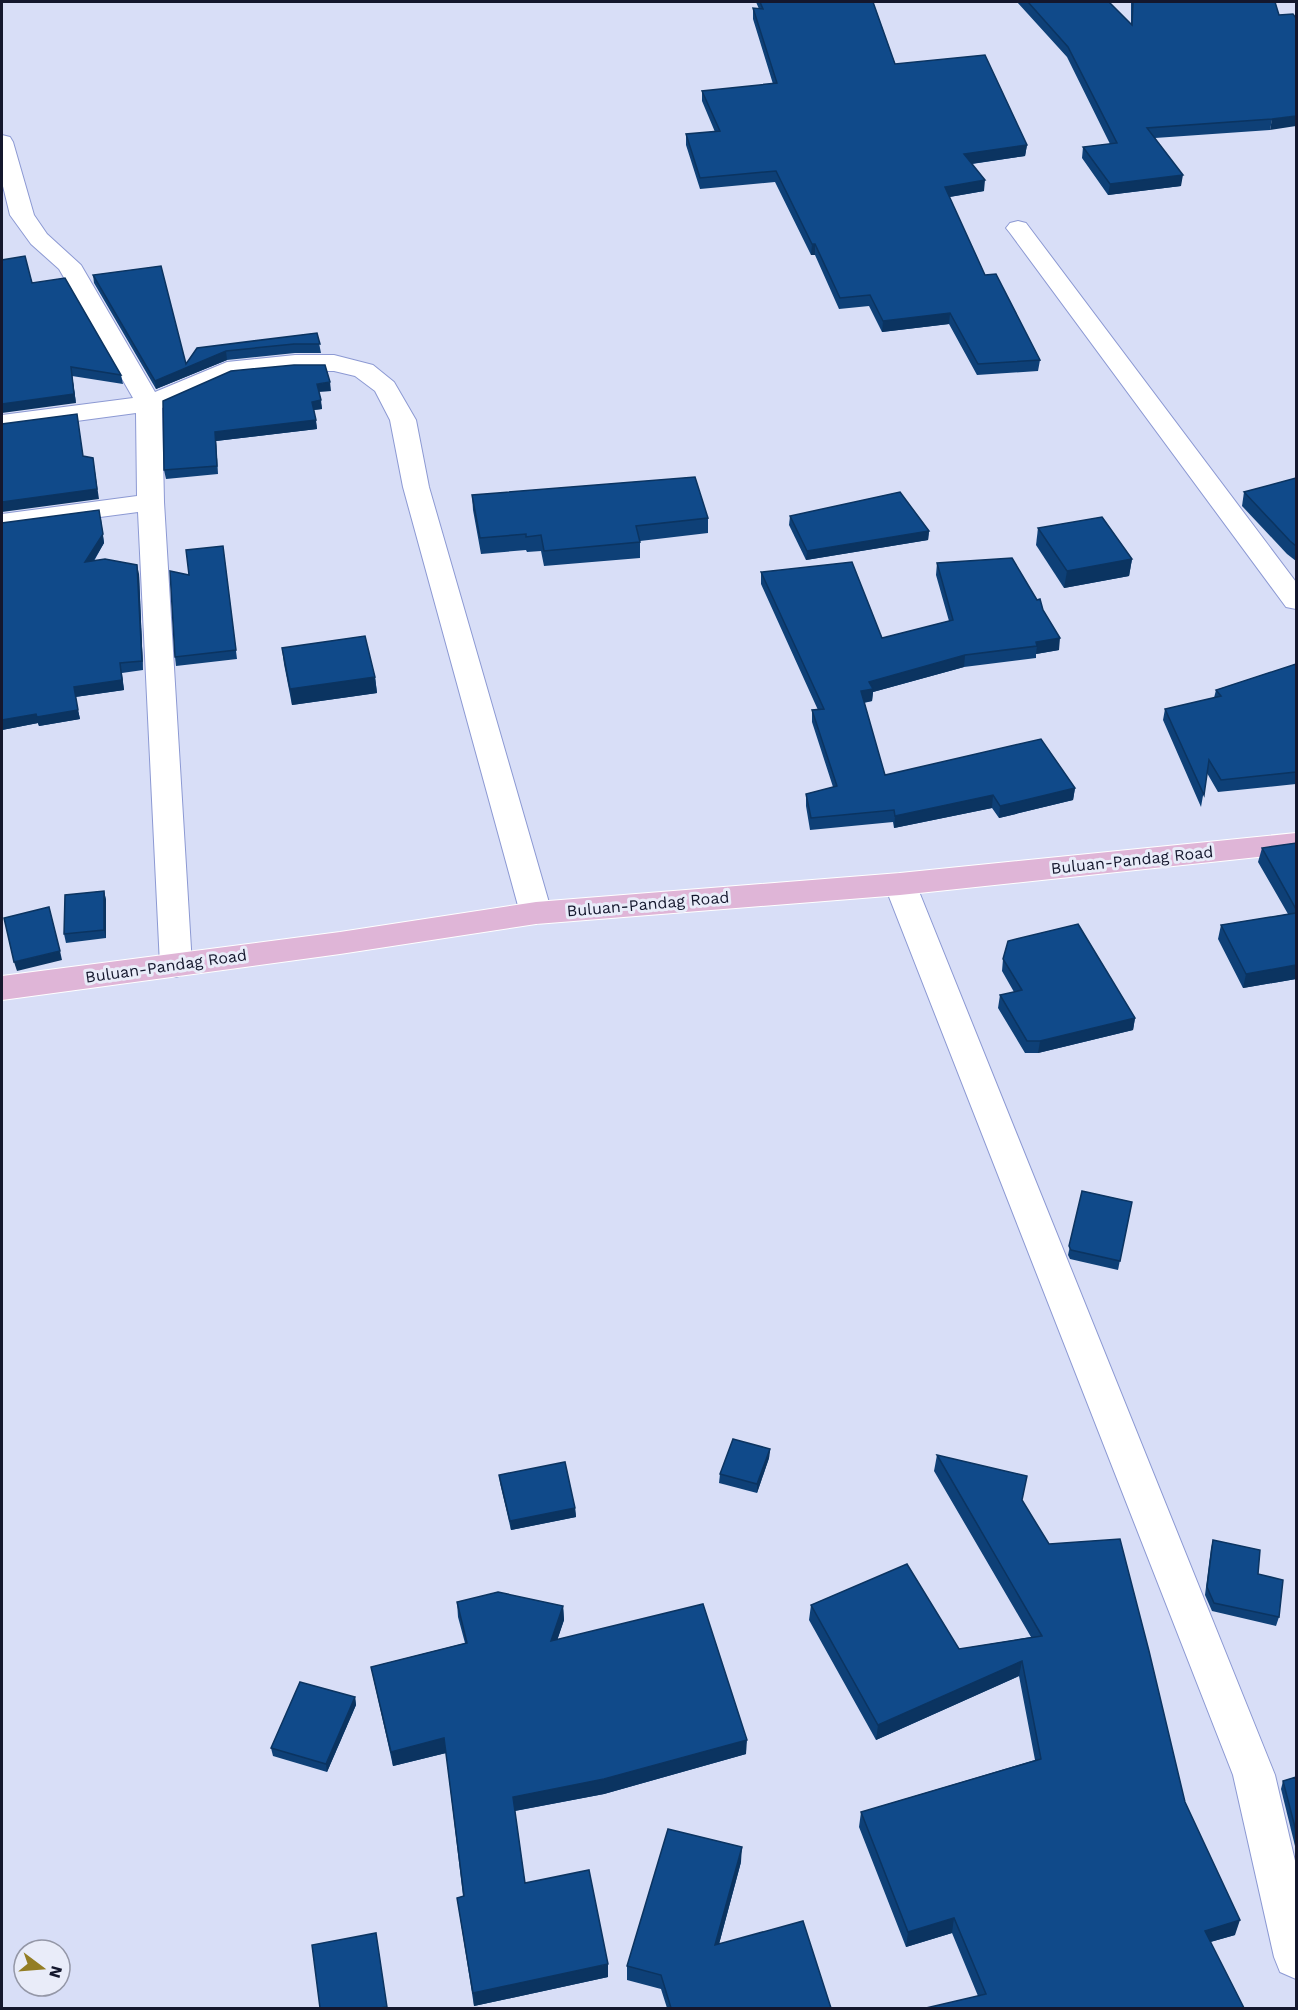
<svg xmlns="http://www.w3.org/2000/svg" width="1298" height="2010" viewBox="0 0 1298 2010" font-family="'Work Sans',sans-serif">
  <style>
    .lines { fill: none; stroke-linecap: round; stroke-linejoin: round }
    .minor-casing { stroke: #8c99d3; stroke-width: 2 }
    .major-casing { stroke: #fff; stroke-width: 2 }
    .minor { fill: #fff; fill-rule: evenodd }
    .major { fill: #dfb5d7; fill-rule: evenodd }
    .wall { fill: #0e4077 }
    .shaded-wall { fill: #0b3461 }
    .building { fill: #104a8a; stroke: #0b3461; stroke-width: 1.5 }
    .labels { text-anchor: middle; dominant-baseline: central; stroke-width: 6; stroke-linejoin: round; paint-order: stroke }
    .street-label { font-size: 16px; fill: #14172d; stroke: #e9ecf9 }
  </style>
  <rect width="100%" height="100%" fill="#d8def7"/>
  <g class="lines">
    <g class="minor-casing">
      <g id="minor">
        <path d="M2 135 10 137 13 142 34 215 47 234 81 265 155 392 227 362 295 355H334L373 365 394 382 416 420 429 487 552 913 547 921 536 924 525 921 520 913 403 487 390 420 375 391 355 376 334 371H295L232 377 162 408 164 502 192 965 187 973 176 977 165 973 160 965 138 512 2 530V514L137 496 136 413 2 431V415L133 398 59 269 31 244 10 215 2 182Z"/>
        <path d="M1018 221 1026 223 1296 582V609L1286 607 1010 233 1006 228 1010 223Z"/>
        <path d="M900 873 911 876 916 884 1275 1775 1296 1865V1979L1280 1972 1274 1957 1233 1775 884 884 889 876Z"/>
      </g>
    </g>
    <g class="major-casing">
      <path id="major" d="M1296 833V853L900 895 536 924 340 954 2 1000V976L340 932 536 902 900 873Z"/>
    </g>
    <use href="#minor" class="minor"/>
    <use href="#major" class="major"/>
  </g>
  <g class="wall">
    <path d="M756 2H873L895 64 1027 145 1025 156 972 164 984 191 949 197 985 275 1040 360 1038 371 977 375 949 324 882 332 869 306 839 309 815 255H811L775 182 700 189 686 145V134L715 132 702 101V91L773 84 753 19V8L759 9Z"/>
    <path d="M1017 2H1109L1131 24V2H1275L1279 15 1293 14 1270 130 1155 138 1181 186 1108 195 1082 158 1083 147 1110 144 1067 57Z"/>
    <path d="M93 275 186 364 197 348 317 333 321 353H295L227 360 156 389 94 283Z"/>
    <path d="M32 283 121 375 123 384 72 376 76 403Z"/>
    <path d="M331 391 319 392 322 409 314 410 317 429 216 441 218 474 166 479 164 470 163 401Z"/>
    <path d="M1296 478V561L1287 554 1242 506 1244 492Z"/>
    <path d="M472 495 708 518V533L640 541V558L544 566 541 551 527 552 526 550 481 554 473 510Z"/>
    <path d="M790 516 929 531 928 540 806 560 789 525Z"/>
    <path d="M101 519 104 543 94 561 139 574 143 670 122 673 124 690 75 697 80 719 39 726 38 723 2 730V523Z"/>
    <path d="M1038 528 1132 559 1129 576 1064 588 1036 545Z"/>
    <path d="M223 546 237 659 176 666 175 657 189 575Z"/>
    <path d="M937 563 1043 610 1059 650 1036 654V658L964 667 873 692 872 701 864 703 885 775 1075 788 1073 800 999 818 992 808 894 828 893 822 810 830 806 806V794L833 787 812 722V710H818L761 584V572L882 638 949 621 936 575Z"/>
    <path d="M282 648 375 677 377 693 292 705 284 664Z"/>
    <path d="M1296 664V784L1218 792 1207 773 1201 807 1163 720 1165 709 1214 698 1216 690Z"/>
    <path d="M1296 843V979L1243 988 1218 939 1221 925 1288 914 1258 862 1262 848Z"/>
    <path d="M104 891 106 900V938L66 943 64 934Z"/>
    <path d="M1003 959 1135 1018 1133 1030 1038 1053H1025L998 1008 1000 995 1014 992 1002 971Z"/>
    <path d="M1082 1191 1132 1202 1118 1270 1070 1259 1068 1255Z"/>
    <path d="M770 1449 769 1458 757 1493 719 1483 720 1474Z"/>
    <path d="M937 1455 1022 1500 1185 1802 1235 1935 1210 1942 978 1996 952 1933 906 1947 859 1827 861 1812 1035 1760 1019 1676 876 1740 809 1620 811 1605 959 1649 1031 1637 934 1471Z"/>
    <path d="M499 1475 575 1508 576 1517 511 1530 500 1483Z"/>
    <path d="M1213 1540 1258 1574 1279 1617 1276 1626 1212 1611 1205 1595 1211 1548Z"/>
    <path d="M457 1602 563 1606 564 1620 557 1640 746 1754 604 1794 515 1811 525 1883 608 1977 474 2006 457 1898 463 1896 446 1753 393 1766 374 1681 371 1667 465 1643 458 1617Z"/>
    <path d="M355 1697 356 1705 327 1772 273 1756 271 1748Z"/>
    <path d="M1296 1777V1850L1281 1789 1283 1781Z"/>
    <path d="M741 1862 719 1944 831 2008H667L661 1989 627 1980V1966Z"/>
  </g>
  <g class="shaded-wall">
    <path d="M1296 116V126L1270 130 1272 119Z"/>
    <path d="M1027 145 1025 156 963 165 964 154Z"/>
    <path d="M1183 175 1181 186 1108 195 1110 184Z"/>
    <path d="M985 180 984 191 944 198 945 187Z"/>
    <path d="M812 244H815V255H811Z"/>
    <path d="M950 313 949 324 882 332 883 321Z"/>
    <path d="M226 351 227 360 156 389 155 381Z"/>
    <path d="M71 367 76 403 2 413V404Z"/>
    <path d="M330 382 331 391 318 392 317 384Z"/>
    <path d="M321 400 322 409 313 410 312 402Z"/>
    <path d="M316 420 317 429 216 441 218 474 215 432Z"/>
    <path d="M93 458 99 499 2 512V514V502Z"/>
    <path d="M99 510 104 543 87 571 85 562Z"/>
    <path d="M929 531 928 540 806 560 807 551Z"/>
    <path d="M1132 559 1129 576 1064 588 1067 571Z"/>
    <path d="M137 565 139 574 143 670 142 661Z"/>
    <path d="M1060 638 1059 650 1036 654 1037 646 1036 642Z"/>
    <path d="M965 655 964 667 873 692 872 701 860 703 861 691 869 682Z"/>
    <path d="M120 663 124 690 75 697 74 687Z"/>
    <path d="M375 677 377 693 292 705 290 689Z"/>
    <path d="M78 710 80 719 39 726 38 723 2 730V720L36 714Z"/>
    <path d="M1075 788 1073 800 999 818 1000 806Z"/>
    <path d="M993 795 992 808 894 828 895 816Z"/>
    <path d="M104 891 106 900V938L104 930Z"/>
    <path d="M60 951 62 960 17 971 14 962Z"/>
    <path d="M1296 965V979L1243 988 1246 974Z"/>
    <path d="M1135 1018 1133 1030 1038 1053 1040 1041Z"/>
    <path d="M770 1449 769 1458 757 1493V1484Z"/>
    <path d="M575 1508 576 1517 511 1530 510 1521Z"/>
    <path d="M563 1606 564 1620 552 1656 551 1641Z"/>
    <path d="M1022 1661 1019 1676 876 1740 878 1725Z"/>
    <path d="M355 1697 356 1705 327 1772 326 1764Z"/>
    <path d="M444 1738 446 1753 393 1766 391 1752Z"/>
    <path d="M747 1740 746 1754 604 1794 514 1811 513 1797Z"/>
    <path d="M742 1847 741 1862 715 1959V1945Z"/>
    <path d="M954 1918 952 1933 906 1947 908 1932Z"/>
    <path d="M1240 1920 1235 1935 1200 1945 1205 1931Z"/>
    <path d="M608 1964V1977L474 2006 473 1993Z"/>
  </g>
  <g class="building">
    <path d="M760 2H873L895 64 985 55 1027 145 964 154 985 180 945 187 985 275 996 274 1040 360 978 364 950 313 883 321 870 295 840 298 815 244H812L776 171 700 178 686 134 720 131 702 91 777 83 753 8 763 9Z"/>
    <path d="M1028 2H1109L1132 25 1133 2H1275L1279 15 1293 14 1296 18V116L1272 119 1147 128 1183 175 1110 184 1083 147 1117 143 1068 47Z"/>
    <path d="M25 256 32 283 65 278 121 375 71 367 74 394 2 404V260Z"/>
    <path d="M161 266 186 364 197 348 317 333 320 344H294L226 351 155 381 93 275Z"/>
    <path d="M294 365H325L330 382 317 384 321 400 312 402 316 420 215 432 217 466 164 470 163 401 231 371Z"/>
    <path d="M77 414 83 456 93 458 97 489 2 502V424Z"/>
    <path d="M695 477 708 518 636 526 640 542 544 551 541 535 526 537V534L480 538 472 495Z"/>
    <path d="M1296 478V546L1290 541 1244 492Z"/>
    <path d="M900 492 929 531 807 551 790 516Z"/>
    <path d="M99 510 103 534 85 562 105 559 137 565 142 661 120 663 122 680 74 687 78 710 37 717 36 714 2 720V523Z"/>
    <path d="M1102 517 1132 559 1067 571 1038 528Z"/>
    <path d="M223 546 236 650 175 657 170 571 189 575 186 550Z"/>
    <path d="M1012 558 1037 600 1040 599 1043 610 1060 638 1036 642 1037 646 965 655 869 682 873 689 861 691 885 775 1041 739 1075 788 1000 806 993 795 895 816 894 810 811 818 806 794 837 786 812 710 824 709 761 572 852 562 882 638 953 620 937 563Z"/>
    <path d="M365 636 375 677 290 689 282 648Z"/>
    <path d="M1296 664V772L1221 780 1209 760 1204 795 1165 709 1221 696 1216 690Z"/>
    <path d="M1296 843V909L1262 848Z"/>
    <path d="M104 891V930L64 934 65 895Z"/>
    <path d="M49 907 60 951 14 962 4 918Z"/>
    <path d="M1296 913V965L1246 974 1221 925Z"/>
    <path d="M1078 924 1135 1018 1040 1041H1027L1000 995 1022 990 1003 959 1008 941Z"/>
    <path d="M1082 1191 1132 1202 1120 1261 1071 1250 1069 1246Z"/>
    <path d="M733 1439 770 1449 757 1484 720 1474Z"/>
    <path d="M937 1455 1027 1476 1022 1500 1049 1544 1120 1539 1149 1651 1185 1802 1240 1920 1205 1931 1244 2008H926L986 1994 954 1918 908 1932 861 1812 1041 1759 1022 1661 878 1725 811 1605 907 1564 959 1649 1042 1636Z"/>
    <path d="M565 1462 575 1508 510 1521 499 1475Z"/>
    <path d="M1213 1540 1260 1550 1258 1574 1283 1580 1279 1617 1214 1603 1207 1587Z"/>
    <path d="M498 1592 563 1606 551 1641 703 1604 747 1740 604 1779 513 1797 525 1883 589 1870 608 1964 473 1993 457 1898 464 1896 444 1738 391 1752 371 1667 467 1643 457 1602Z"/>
    <path d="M300 1682 355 1697 326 1764 271 1748Z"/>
    <path d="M1296 1777V1831L1283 1781Z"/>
    <path d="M668 1829 742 1847 715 1945 803 1921 831 2008H671L661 1975 627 1966Z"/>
    <path d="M376 1933 387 2007 380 2008H320L312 1945Z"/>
  </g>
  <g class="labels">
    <g class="street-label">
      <text transform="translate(1132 860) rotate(-6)">Buluan-Pandag Road</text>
      <text transform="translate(648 904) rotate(-5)">Buluan-Pandag Road</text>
      <text transform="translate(166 966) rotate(-8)">Buluan-Pandag Road</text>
    </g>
  </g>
  <rect width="1298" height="2010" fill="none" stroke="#14172d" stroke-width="6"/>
  <g transform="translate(42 1968) rotate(106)"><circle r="28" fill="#e9ecf9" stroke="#9497a7" stroke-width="1.5"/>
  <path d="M0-4.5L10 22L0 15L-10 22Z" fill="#937d24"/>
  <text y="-9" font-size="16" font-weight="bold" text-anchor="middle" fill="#14172d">N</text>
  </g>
</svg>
